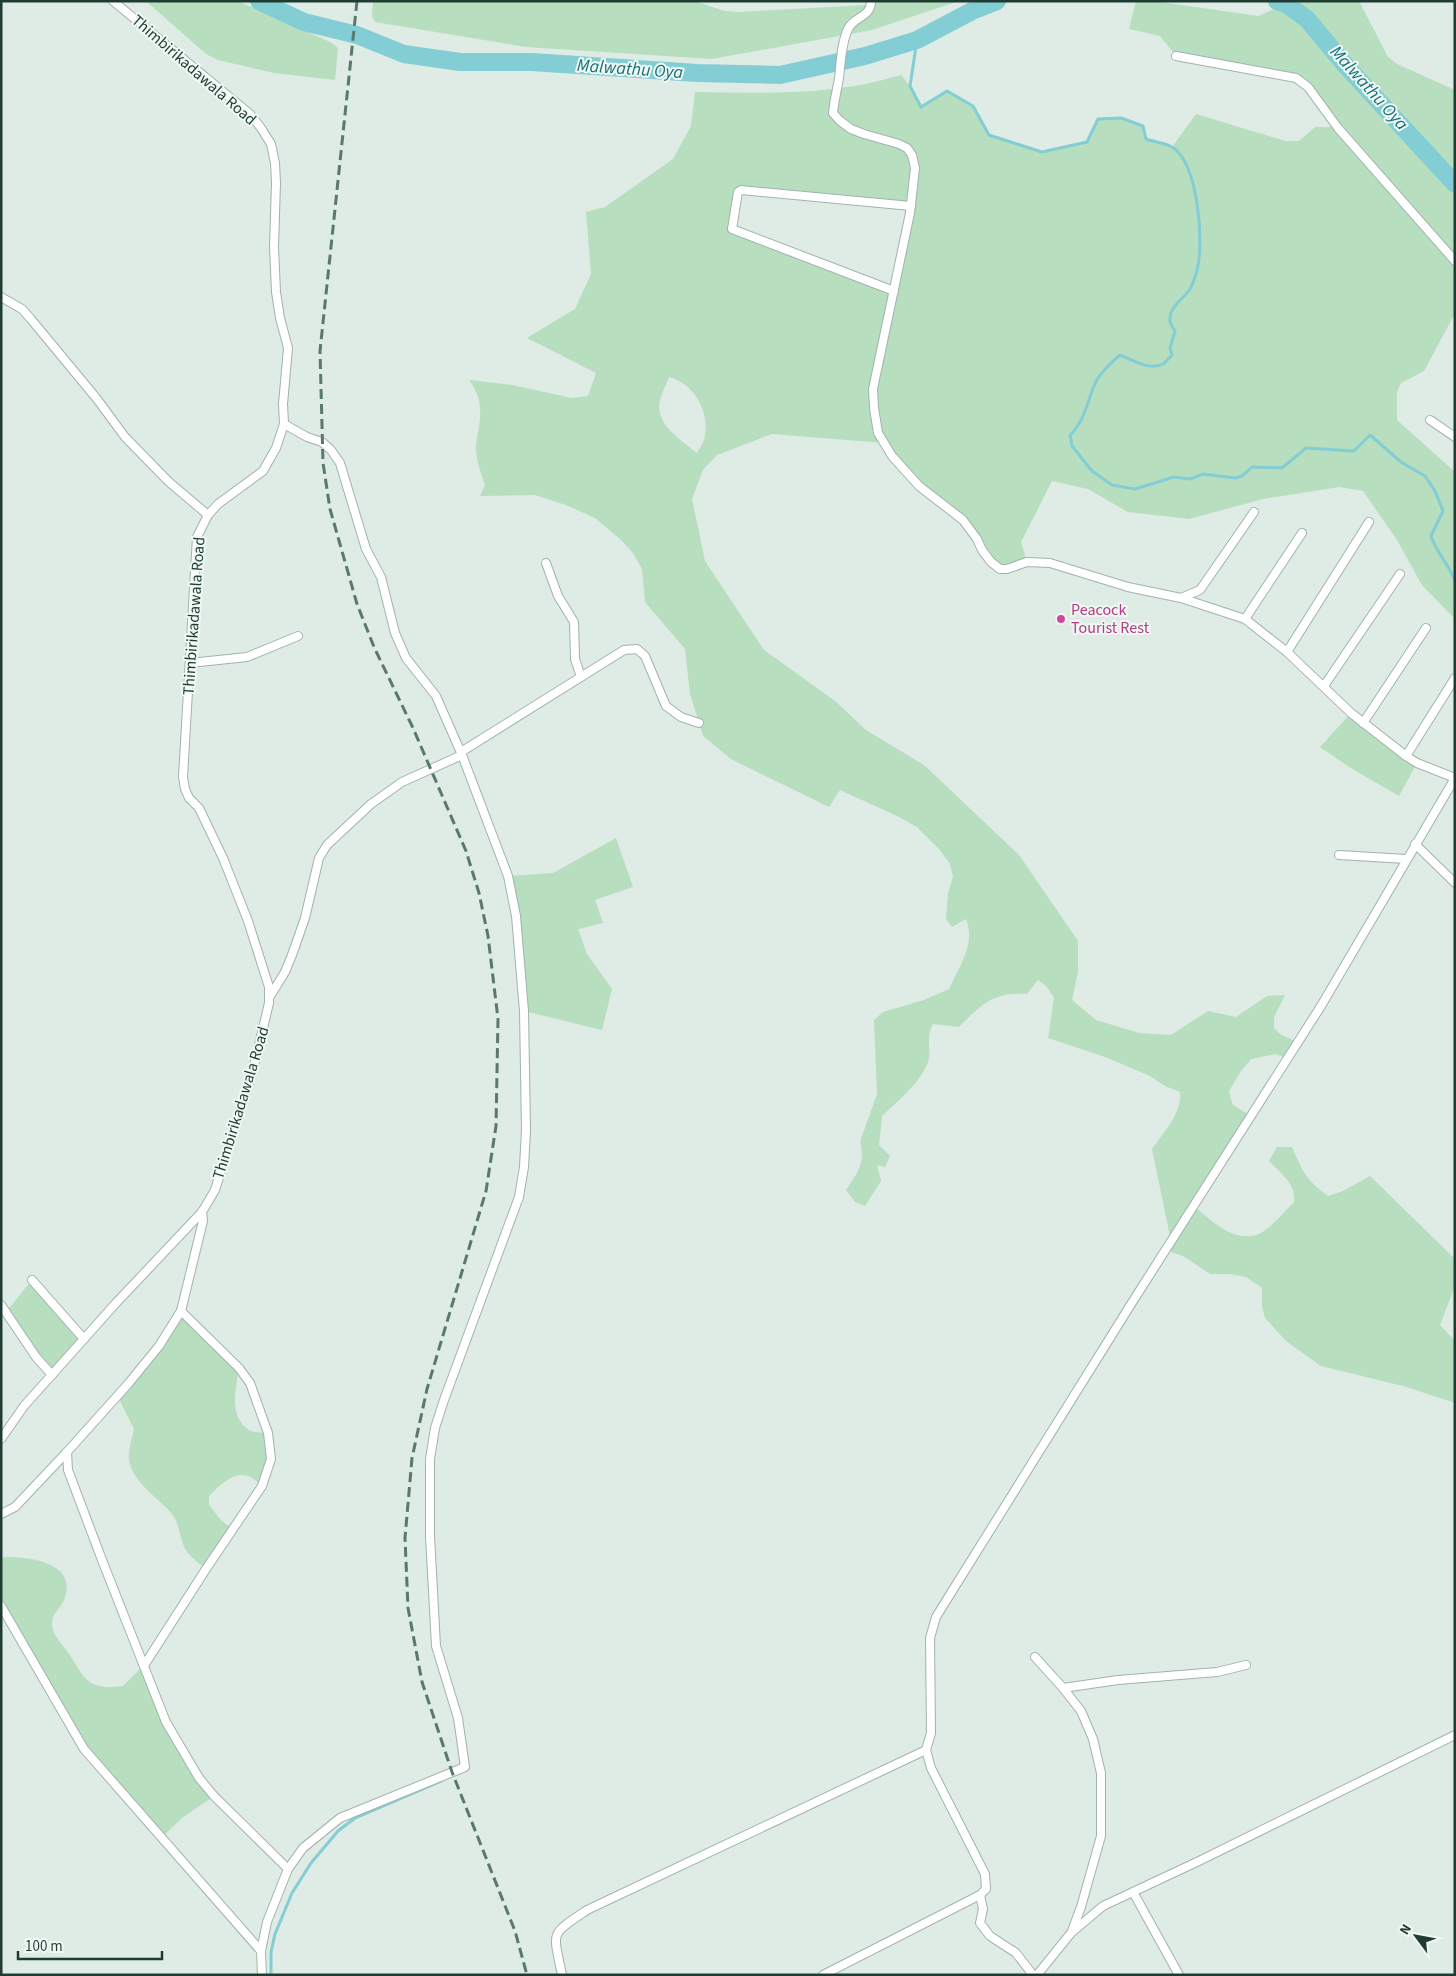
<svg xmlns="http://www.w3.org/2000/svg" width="1456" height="1976" viewBox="0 0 1456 1976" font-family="'Source Sans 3',sans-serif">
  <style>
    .green { fill: #b6debf; fill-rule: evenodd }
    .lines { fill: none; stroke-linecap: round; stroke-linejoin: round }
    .stream { stroke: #83cdd4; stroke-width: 3 }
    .river { stroke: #83cdd4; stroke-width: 18 }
    .street-casing { stroke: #a2b3ac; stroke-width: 10 }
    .street { stroke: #fff; stroke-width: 8 }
    .rail { stroke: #59786e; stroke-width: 3; stroke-dasharray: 10 5; stroke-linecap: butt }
    .hotel-dot { fill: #d1479c; stroke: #f0f8f3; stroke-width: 2 }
    .labels { text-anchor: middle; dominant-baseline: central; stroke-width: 4; stroke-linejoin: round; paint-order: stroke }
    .street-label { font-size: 16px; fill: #1f3c33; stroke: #f0f8f3 }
    .hotel-label { font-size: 16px; fill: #b23c85; stroke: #f0f8f3; text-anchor: start }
    .water-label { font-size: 18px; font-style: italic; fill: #16717b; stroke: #f0f8f3 }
  </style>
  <rect width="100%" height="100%" fill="#dfebe5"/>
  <g class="green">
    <path d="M146 1H238L330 42 338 48 335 80 274 73 218 60 206 54Z"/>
    <path d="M373 1H694L725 11 739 12 865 5 884 1H959L872 30 712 59 526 47 375 22 372 16Z"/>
    <path d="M1136 1H1154L1258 16 1286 4V1H1359L1388 57 1397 64 1455 90V316L1453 317 1424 371 1401 383 1397 392V420L1455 472V619L1422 585 1397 540 1363 491 1339 487 1263 499 1189 519 1128 512 1088 489 1052 481 1021 542 1027 562 1000 569 972 531 930 495 884 443 772 434 717 455 703 470 692 499 705 561 764 650 835 701 866 730 924 765 1019 855 1078 941V972L1072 1000 1096 1020 1139 1033 1171 1035 1208 1011 1236 1017 1267 996 1285 995 1274 1017V1028L1280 1034 1297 1042 1287 1058 1275 1054 1251 1059 1241 1071 1229 1091 1230 1096 1233 1105 1251 1116 1194 1206C1211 1220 1234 1244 1259 1234 1270 1229 1285 1211 1294 1202 1296 1183 1281 1174 1269 1161L1277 1147H1292C1303 1172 1306 1180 1328 1196L1343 1191 1370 1176 1455 1259V1286L1440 1325 1455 1341V1403L1403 1386 1321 1366 1286 1341 1265 1318 1262 1307V1288L1246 1277 1230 1274H1210L1183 1256 1165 1250 1171 1241 1152 1149C1164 1132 1182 1113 1180 1092L1165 1086 1150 1076 1105 1057 1048 1038 1054 998 1047 987 1038 980 1027 994C993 992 982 1004 959 1027L933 1024C925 1038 932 1051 928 1062 921 1082 897 1102 882 1116L879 1145 890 1156 885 1167 877 1165 881 1181 865 1206 855 1202 846 1190C853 1179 861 1170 862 1156 862 1150 860 1145 861 1139L877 1094 874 1020 883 1012 924 1000 949 989C960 965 976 944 966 919L952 927 946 919 948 893 953 877 950 864 939 849 917 827 897 816 840 790 829 807 731 759 703 736 690 694 685 649 645 602 642 569 633 553 621 540 595 518 566 505 535 495 480 496 485 485C481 473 476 460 476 447 476 440 478 434 479 427 482 409 480 394 469 380L512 385 572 398 588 396 596 373 527 338 575 309 591 274 586 212 605 207 673 159 691 126 695 92C765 93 834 96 901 75L910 86 921 107 947 91 973 106 989 135 1042 152 1087 142 1098 119 1121 118 1143 126 1146 139 1172 147 1196 114 1285 141H1299L1315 127H1338L1296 78 1176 56 1160 36 1129 29ZM742 190 911 207 894 291 732 229ZM669 377C694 384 709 410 705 435 705 441 700 447 697 453 681 440 654 424 660 400 662 392 666 385 669 377Z"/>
    <path d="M1351 713 1417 763 1399 796 1349 767 1320 747Z"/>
    <path d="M616 838 633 887 595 900 603 923 578 929 587 954 612 989 602 1030 524 1011 508 876 553 873Z"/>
    <path d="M32 1280 84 1339 52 1375 6 1312Z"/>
    <path d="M181 1311 239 1368C236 1389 228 1416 249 1430 254 1433 262 1432 268 1433L271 1444 262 1486C241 1464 226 1479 209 1496V1505L220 1519 232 1529 206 1569C200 1564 193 1559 188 1553 179 1542 181 1526 172 1514 159 1498 132 1482 129 1460 128 1450 132 1439 134 1429L117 1395 128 1384Z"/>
    <path d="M5 1557C29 1557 79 1562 64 1600 60 1609 52 1613 52 1624 52 1635 63 1645 69 1654 77 1665 82 1680 96 1685 105 1688 114 1687 123 1686L145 1664 166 1722 214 1796 182 1818 161 1838 84 1749 1 1606V1558Z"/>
  </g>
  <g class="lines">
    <g class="stream">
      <path d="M917 40 910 86 921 107 947 91 973 106 989 135 1042 152 1087 142 1098 119 1121 118 1143 126 1146 139C1154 142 1165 143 1172 147 1199 164 1204 243 1197 271 1195 277 1193 284 1190 289 1184 298 1171 306 1170 317 1169 322 1172 327 1175 331L1170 348 1172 355C1170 357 1166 362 1163 364 1150 371 1132 360 1120 355 1112 362 1104 369 1098 378 1087 397 1087 419 1070 435L1072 446 1092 471 1112 485 1135 489 1174 477 1190 479 1203 474 1235 478 1242 476 1252 467 1282 468 1306 448 1354 451 1370 435 1401 462 1425 476 1435 491 1443 511 1431 536C1437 554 1449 564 1455 581"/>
      <path d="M271 1975V1952L275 1934 292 1893 311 1863 338 1831 355 1818 441 1781"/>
    </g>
    <g class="river">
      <path d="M259 1 304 22 357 35 404 54 460 62H532L697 73 780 75 865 56 917 40 974 10 997 1"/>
      <path d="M1277 1 1286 4 1307 19 1346 66 1455 184"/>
    </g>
    <g class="street-casing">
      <g id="street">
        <path d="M871 1C871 18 854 16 848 29 841 44 841 62 839 78 837 90 834 101 833 113L839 120 851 129 864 134 899 144 907 148 912 155 915 168 910 213 873 389 874 408 878 433 892 456 919 486 963 520 977 539 982 550 991 562 1000 569H1007L1027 562 1050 563 1128 587 1181 598 1245 619 1287 652 1351 713 1406 756 1417 763 1455 778"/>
        <path d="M1176 56 1296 78 1308 87 1338 128 1455 261"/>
        <path d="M894 291 732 229 738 192 741 190 911 206"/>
        <path d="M1 297 22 309 30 318 97 399 125 437 169 482 208 515"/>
        <path d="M1430 420 1455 437"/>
        <path d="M284 424 307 437 322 442 331 450 340 463 366 549 381 577 395 633 406 658 436 696 462 755 508 876 516 916 524 1011 526 1130 524 1167 519 1197 444 1400 435 1428 430 1459V1536L436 1646 458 1718 465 1767 340 1818 303 1848 288 1869"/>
        <path d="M546 563 558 596 574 622 575 659 581 677"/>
        <path d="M1181 598 1200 590 1254 512"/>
        <path d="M1245 619 1302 533"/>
        <path d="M1287 652 1369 522"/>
        <path d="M190 663 247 657 298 636"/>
        <path d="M1324 686 1400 574"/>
        <path d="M1363 723 1426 628"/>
        <path d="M461 752 624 650 637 649 645 656 666 706 681 717 699 723"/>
        <path d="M1406 756 1455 678"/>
        <path d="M1415 844 1455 883"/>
        <path d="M1339 855 1406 859"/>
        <path d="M269 998 285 972 292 955 305 918 319 858 327 845 371 804 402 782 462 755"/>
        <path d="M32 1280 84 1339"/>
        <path d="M1 1305 36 1357 52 1375"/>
        <path d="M1 1439 24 1406 116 1303 202 1212 215 1190 253 1070 269 1003V987L248 921 223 858 199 808 189 798 185 789 183 777 197 537 208 515 218 504 263 471 276 448 284 424 283 404 288 348 280 318 276 292 274 247 276 183 275 163 271 144 261 128 250 114 113 1"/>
        <path d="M67 1452 68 1470 102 1560 166 1722 199 1778 214 1796 288 1869 267 1922 261 1951 262 1975"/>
        <path d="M1 1514 15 1507 67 1452 128 1384 159 1346 181 1311 203 1221 202 1212"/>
        <path d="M1 1606 84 1749 261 1951"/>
        <path d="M1035 1657 1063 1688 1081 1711 1093 1739 1101 1773V1836L1081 1907 1072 1931"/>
        <path d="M145 1664 206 1569 262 1486 271 1459 268 1433 250 1383 239 1368 181 1311"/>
        <path d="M1063 1688 1118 1680 1217 1672 1246 1665"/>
        <path d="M1133 1892 1179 1975"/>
        <path d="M980 1895 983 1909 980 1923 990 1936 1016 1953 1033 1975"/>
        <path d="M562 1975C553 1930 549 1936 587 1910L926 1750"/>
        <path d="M823 1975 980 1895 986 1889 985 1874 931 1768 926 1750 931 1733 930 1638 936 1617 1133 1301 1321 1006 1455 778"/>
        <path d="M1037 1975 1071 1933 1103 1906 1199 1861 1455 1735"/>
      </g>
    </g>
    <use href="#street" class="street"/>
    <path class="rail" d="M357 1 320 351 323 463 330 509 357 604 374 647 413 728 466 851 479 893 488 936 498 1019 496 1126 486 1191 427 1389 412 1458 405 1538 408 1608 422 1682 452 1772 515 1931 527 1975"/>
  </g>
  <circle class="hotel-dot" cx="1061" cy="619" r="5"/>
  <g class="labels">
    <g class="street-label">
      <text transform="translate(194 70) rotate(41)">Thimbirikadawala Road</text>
      <text transform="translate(194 616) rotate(-86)">Thimbirikadawala Road</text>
      <text transform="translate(241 1103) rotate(-73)">Thimbirikadawala Road</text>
    </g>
    <g class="hotel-label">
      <text x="1071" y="610">Peacock<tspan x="1071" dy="18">Tourist Rest</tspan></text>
    </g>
    <g class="water-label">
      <text transform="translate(630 69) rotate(4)">Malwathu Oya</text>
      <text transform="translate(1369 88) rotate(48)">Malwathu Oya</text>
    </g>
  </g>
  <rect width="1456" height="1976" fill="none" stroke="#1f3c33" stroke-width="5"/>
  <g transform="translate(1416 1936) rotate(302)" stroke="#f0f8f3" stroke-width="4" paint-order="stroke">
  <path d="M0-4L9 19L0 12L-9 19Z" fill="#1f3c33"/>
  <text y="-8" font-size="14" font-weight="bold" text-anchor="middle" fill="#1f3c33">N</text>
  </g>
  <path d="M18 1951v8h144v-8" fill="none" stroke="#1f3c33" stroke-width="2.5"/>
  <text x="25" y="1951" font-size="15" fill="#1f3c33" stroke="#f0f8f3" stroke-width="4" paint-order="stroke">100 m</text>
</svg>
